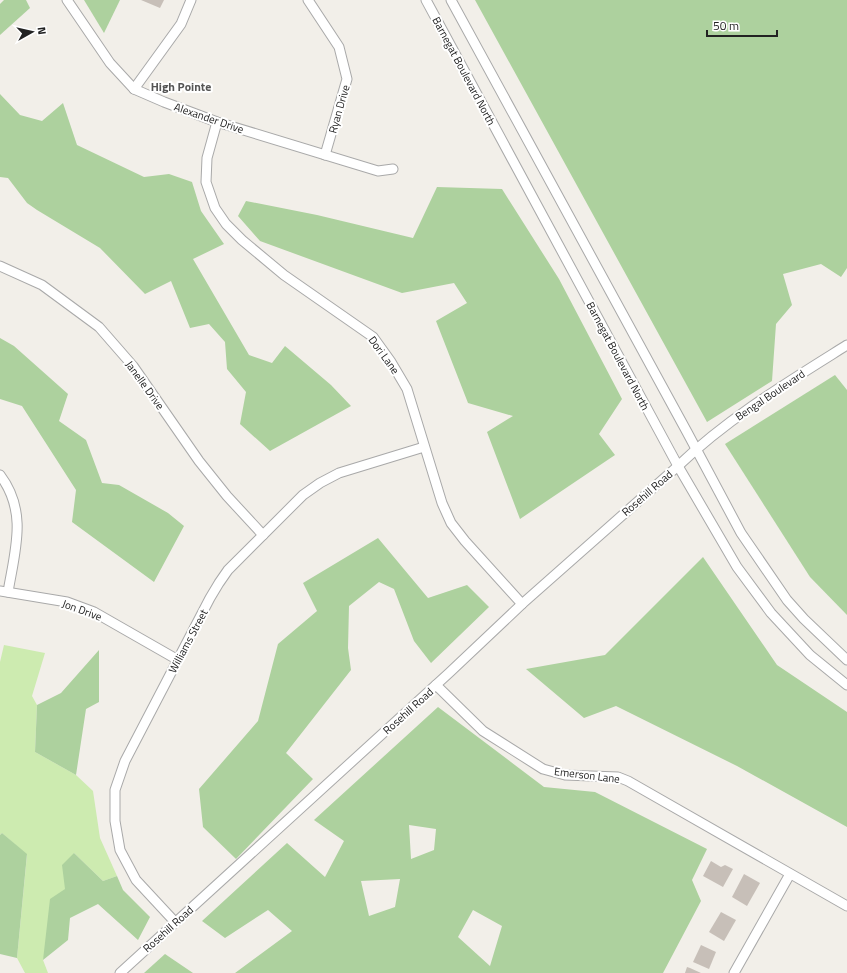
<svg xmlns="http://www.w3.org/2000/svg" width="847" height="973" viewBox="0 0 847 973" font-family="'Titillium Web',sans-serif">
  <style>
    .grass { fill: #cdebb0 }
    .forest { fill: #add19e; fill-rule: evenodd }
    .building { fill: #c7bfb8 }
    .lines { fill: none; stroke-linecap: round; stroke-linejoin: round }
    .minor-casing { stroke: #a9a9a9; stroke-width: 11 }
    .minor { stroke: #fff; stroke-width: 9 }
    .labels { text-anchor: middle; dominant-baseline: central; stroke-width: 4; stroke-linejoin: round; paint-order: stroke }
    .street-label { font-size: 11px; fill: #222; stroke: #fff }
    .neighbourhood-label { font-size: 12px; font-weight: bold; fill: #555; stroke: #fff }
  </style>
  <rect width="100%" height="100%" fill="#f2efe9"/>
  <path class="grass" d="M4 645 45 653 32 696 37 705 35 752 76 775 93 791 100 838 117 876 103 881 74 853 65 889 43 960 48 973H25L17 958 27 855 2 833 0 835V662Z"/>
  <g class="forest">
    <path d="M4 0H26L30 8 0 35V4Z"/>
    <path d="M84 0H120L104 33Z"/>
    <path d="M475 0H847V268L841 277 821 264 783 274 792 305 776 324 772 381 707 422Z"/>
    <path d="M0 94 20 115 42 121 63 103 77 145 144 177 169 174 192 182 201 211 224 244 193 259 249 355 272 363 285 346 331 385 351 406 270 451 240 424 246 392 227 369 225 342 209 324 190 328 171 281 145 294 100 248 37 210 27 203 8 178 0 177Z"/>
    <path d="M437 187 502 189 559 279 622 399 599 434 615 455 520 519 487 432 513 416 468 403 436 321 467 303 454 283 402 293 260 241 238 216 246 201 317 215 413 238Z"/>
    <path d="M0 338 14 346 68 394 59 421 86 440 102 483 119 485 168 513 184 526 154 582 72 522 76 490 22 406 0 399Z"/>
    <path d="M835 375 847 390V615L810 577 725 444Z"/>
    <path d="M378 538 428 598 467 585 489 607 431 663 414 641 394 589 379 582 349 606 348 648 351 670 286 753 313 779 236 859 203 827 199 789 258 721 278 644 317 611 303 583Z"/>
    <path d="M703 557 777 665 847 712V827L737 766 616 706 584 718 526 669 605 655Z"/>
    <path d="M99 650V702L86 709 76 775 35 752 37 705 61 693Z"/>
    <path d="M438 707 544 787 595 792 707 849 692 880 701 901 663 973H235L292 931 268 910 225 938 202 921 287 843 325 877 344 841 314 820ZM409 825 436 829 434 850 411 859ZM400 879 395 907 369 916 361 881ZM473 910 502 926 490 966 458 937Z"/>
    <path d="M2 833 27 854 17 958 0 954V835Z"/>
    <path d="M74 853 103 881 117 876 123 890 150 917 138 940 98 904 70 918 68 940 43 960 50 899 65 889 62 865Z"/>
    <path d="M165 954 193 973H144Z"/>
  </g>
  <g class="building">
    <path d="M141 0H164L160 8Z"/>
    <path d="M711 861 721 867 725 865 733 869 723 887 703 876Z"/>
    <path d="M744 874 760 883 747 906 732 897Z"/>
    <path d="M721 912 736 920 724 941 709 932Z"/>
    <path d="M701 945 716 952 709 969 693 962Z"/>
    <path d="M687 967 690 968 701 973H685Z"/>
  </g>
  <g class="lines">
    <g class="minor-casing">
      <g id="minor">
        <path d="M67 0 110 63 134 89 164 102 217 122 378 171 393 169"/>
        <path d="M308 0 339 47 347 79 325 155"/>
        <path d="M426 0 678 466 737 567 771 613 810 655 847 685"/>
        <path d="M451 0 687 432 741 533 787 600 804 619 847 660"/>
        <path d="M134 89 181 24 191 0"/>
        <path d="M217 122 207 158 206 182 215 208 226 224 242 240 284 275 373 337 391 362 407 389 442 503 451 523 465 541 522 604"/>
        <path d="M0 266 42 285 99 327 133 366 199 461 227 496 263 535"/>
        <path d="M0 475C28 512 15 550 8 592"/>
        <path d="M0 591 67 602 94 612 178 660"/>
        <path d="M436 685 483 731 543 769 565 775 618 777 628 781 847 906"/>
        <path d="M175 922 136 880 120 850 115 821V790L125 761 210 598 219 583 228 570 303 495 320 483 339 473 424 447"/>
        <path d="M120 973 449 673 522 604 678 466C728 418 788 382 847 345"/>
        <path d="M734 973 790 874"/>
      </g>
    </g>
    <use href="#minor" class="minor"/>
  </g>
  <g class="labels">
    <g class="street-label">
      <text transform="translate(464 71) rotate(62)">Barnegat Boulevard North</text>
      <text transform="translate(339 109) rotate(-74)">Ryan Drive</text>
      <text transform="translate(209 118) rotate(19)">Alexander Drive</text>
      <text transform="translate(384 355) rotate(54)">Dori Lane</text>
      <text transform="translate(618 356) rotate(62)">Barnegat Boulevard North</text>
      <text transform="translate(145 385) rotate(54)">Janelle Drive</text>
      <text transform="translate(770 395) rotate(-34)">Bengal Boulevard</text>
      <text transform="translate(647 493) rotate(-41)">Rosehill Road</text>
      <text transform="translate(82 610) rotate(20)">Jon Drive</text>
      <text transform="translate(188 641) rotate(-62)">Williams Street</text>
      <text transform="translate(408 711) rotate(-42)">Rosehill Road</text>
      <text transform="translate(587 775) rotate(7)">Emerson Lane</text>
      <text transform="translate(168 929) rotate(-42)">Rosehill Road</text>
    </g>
    <g class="neighbourhood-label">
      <text x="181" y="86">High Pointe</text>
    </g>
  </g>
  <g transform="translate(32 32) rotate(82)" stroke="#ffffff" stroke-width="3" paint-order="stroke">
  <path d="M0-3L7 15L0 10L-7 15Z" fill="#222222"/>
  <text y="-6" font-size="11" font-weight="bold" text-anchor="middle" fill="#222222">N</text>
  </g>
  <path d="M707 30v6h70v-6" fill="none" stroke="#222222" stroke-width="2"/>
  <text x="713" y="30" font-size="12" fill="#222222" stroke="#ffffff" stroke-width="3" paint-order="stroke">50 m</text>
</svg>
